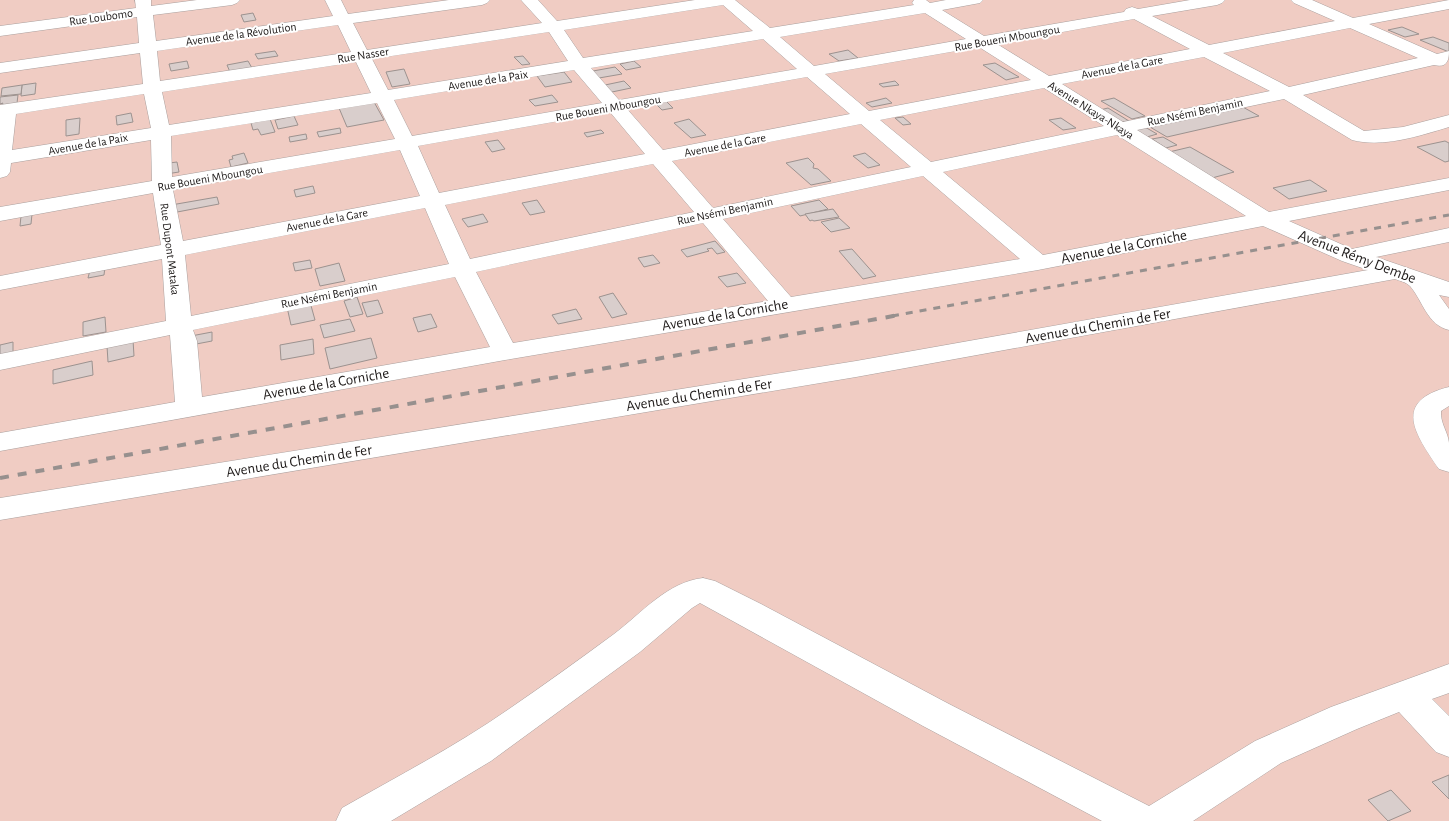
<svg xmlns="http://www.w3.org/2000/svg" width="1449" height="821" viewBox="0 0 1449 821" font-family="'Alegreya Sans',sans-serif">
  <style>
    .green { fill: #f0ccc3 }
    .building { fill: #d9cecc; stroke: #9c928f }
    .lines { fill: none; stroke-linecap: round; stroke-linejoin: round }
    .minor-casing { stroke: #aaa09e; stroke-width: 1 }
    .minor { fill: #fff; fill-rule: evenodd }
    .rail-far1 { stroke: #97908e; stroke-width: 3; stroke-dasharray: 7 7; stroke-linecap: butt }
    .rail { stroke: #97908e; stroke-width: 4; stroke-dasharray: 9 9; stroke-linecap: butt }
    .labels { text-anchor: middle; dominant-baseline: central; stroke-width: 4; stroke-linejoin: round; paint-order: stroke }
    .far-street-label { font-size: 12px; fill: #1f1b1a; stroke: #fff }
    .street-label { font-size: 15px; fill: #1f1b1a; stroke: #fff }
  </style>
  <rect width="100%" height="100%" fill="#fdf2f0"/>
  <rect class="green" x="0" y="0" width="1449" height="821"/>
  <g class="building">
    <path d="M253 13 256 20 244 22 241 15Z"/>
    <path d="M1402 27 1419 34 1405 37 1388 30Z"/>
    <path d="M1433 37 1449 43V52L1420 40Z"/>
    <path d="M848 50 858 58 839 61 829 54Z"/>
    <path d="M275 51 278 56 258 59 255 54Z"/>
    <path d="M523 56 530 64 522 65 514 57Z"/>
    <path d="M187 61 189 68 171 71 169 64Z"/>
    <path d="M248 61 252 68 230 72 227 65Z"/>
    <path d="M634 61 641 67 626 70 620 64Z"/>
    <path d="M995 63 1019 77 1006 80 983 65Z"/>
    <path d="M615 67 622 74 599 78 593 71Z"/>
    <path d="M404 69 410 84 392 87 386 72Z"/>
    <path d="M564 72 572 82 545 87 537 76Z"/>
    <path d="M624 81 631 88 612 92 605 85Z"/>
    <path d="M895 81 899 85 883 87 879 84Z"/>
    <path d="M36 83 35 94 21 96 22 85Z"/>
    <path d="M22 85 21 94 1 96 2 88Z"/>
    <path d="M18 95 17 103 2 105 3 103 0 104V97Z"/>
    <path d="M552 95 558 102 535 106 529 100Z"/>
    <path d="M886 98 892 103 872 107 866 103Z"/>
    <path d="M1114 98 1145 116 1132 119 1101 101Z"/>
    <path d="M664 99 673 108 662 110 653 101Z"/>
    <path d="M374 102 384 120 347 127 339 108Z"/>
    <path d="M1241 106 1259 116 1167 137 1150 127Z"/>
    <path d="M1108 108 1129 121 1120 122 1100 110Z"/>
    <path d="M131 113 133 122 117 125 116 116Z"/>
    <path d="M294 116 298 125 278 129 275 120Z"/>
    <path d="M903 117 911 124 903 125 895 118Z"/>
    <path d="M80 118 79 134 66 136V120Z"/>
    <path d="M1061 118 1076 128 1063 130 1049 120Z"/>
    <path d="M270 119 275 132 261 135 258 129 253 130 251 123Z"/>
    <path d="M689 119 706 135 691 138 674 123Z"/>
    <path d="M1145 127 1157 134 1147 137 1134 129Z"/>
    <path d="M340 128 341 133 319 137 317 132Z"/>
    <path d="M601 130 604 133 587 137 584 133Z"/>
    <path d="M306 134 307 139 290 142 289 137Z"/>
    <path d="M1163 137 1177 145 1166 148 1152 139Z"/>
    <path d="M498 140 505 149 492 152 485 142Z"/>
    <path d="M1445 141 1449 143V161L1445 162 1417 147Z"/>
    <path d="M1190 147 1234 172 1212 178 1169 152Z"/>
    <path d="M244 153 248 163 231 167 229 160 233 159 232 156Z"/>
    <path d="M865 153 880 165 868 168 853 156Z"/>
    <path d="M808 158 814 164 813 168 818 169 831 181 811 185 786 163Z"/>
    <path d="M177 162 179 172 166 174 169 163Z"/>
    <path d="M1310 180 1327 191 1289 199 1273 188Z"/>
    <path d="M313 186 315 193 296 197 294 190Z"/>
    <path d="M217 197 219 204 172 213 171 205Z"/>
    <path d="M537 200 545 212 530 215 522 203Z"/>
    <path d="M819 200 828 209 800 216 791 206Z"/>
    <path d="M833 209 839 217 814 221 812 220 810 221 805 214Z"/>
    <path d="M32 214 31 224 20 226 21 216Z"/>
    <path d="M483 214 488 222 468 227 462 219Z"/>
    <path d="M839 218 850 228 831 232 821 222Z"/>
    <path d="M715 241 725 252 717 254 712 248 707 249 709 251 687 257 681 250Z"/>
    <path d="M852 249 876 276 863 279 839 251Z"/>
    <path d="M653 255 660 263 644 267 638 258Z"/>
    <path d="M310 260 312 268 295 271 293 263Z"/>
    <path d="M339 263 345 281 320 286 315 269Z"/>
    <path d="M105 267 104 275 88 278 90 270Z"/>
    <path d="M737 273 746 283 727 287 718 277Z"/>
    <path d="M613 293 627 314 612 318 599 297Z"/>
    <path d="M357 297 363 314 350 317 344 301Z"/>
    <path d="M378 300 383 313 367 317 362 303Z"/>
    <path d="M310 302 315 320 291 325 287 307Z"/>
    <path d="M576 309 582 319 558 324 552 315Z"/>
    <path d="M431 314 437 327 418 332 413 318Z"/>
    <path d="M105 317 106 332 83 336V322Z"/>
    <path d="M350 319 355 331 324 338 320 325Z"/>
    <path d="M212 332V341L191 345V336Z"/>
    <path d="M371 338 377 358 330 369 325 348Z"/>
    <path d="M313 339 314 354 281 360 280 345Z"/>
    <path d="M133 340 134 356 108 362 107 346Z"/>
    <path d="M13 342V352L0 355V345Z"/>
    <path d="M92 361 93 375 53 384V370Z"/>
    <path d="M1449 775V799L1432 782Z"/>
    <path d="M1391 790 1411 811 1388 821 1368 800Z"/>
  </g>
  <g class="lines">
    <g class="minor-casing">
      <g id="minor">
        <path d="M135 0H151V6L197 0H240L237 3 232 5 153 15 156 41 333 16 325 0H341L348 14 449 0H490L487 3 482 5 353 23 367 50 542 23 521 0H538L557 21 695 0H735L770 28 914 5 912 3 914 0H926L930 3 946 0H983L980 3 942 10 984 36 1124 12 1126 9 1132 7 1138 9 1190 0H1225L1222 3 1217 5 1152 16 1209 45 1335 21 1294 3 1291 0H1312L1353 18 1449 0V9L1369 24 1437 54 1449 51C1449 62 1446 68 1434 65L1303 95 1364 131 1403 127 1449 115V127C1419 136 1383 148 1352 140L1284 99 1137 130 1269 212 1449 178V190L1289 221 1352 249 1449 228V242L1376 257 1449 282V297L1439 295 1449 309V330C1427 325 1423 301 1410 286 1406 282 1400 281 1395 279L856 377 0 520V498L856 361 1368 270 1342 261 1263 226 1038 270 505 360 0 451V433L175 402 170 335 0 370V354L166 321 162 259 0 290V276L161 245 153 193 0 221V207L152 181 151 140 11 163 10 172 7 176 0 178V105L143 84 140 53 0 73V63L139 43 137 17 0 36V26L136 8ZM723 5 753 31 583 58 564 30ZM925 13 966 39 814 66 780 37ZM1134 19 1190 49 1049 76 997 44ZM338 25 351 52 160 81 157 51ZM1350 28 1418 58 1289 87 1223 53ZM549 32 568 61 388 90 372 59ZM763 39 797 69 619 100 591 68ZM979 47 1031 80 869 111 825 74ZM1204 57 1270 91 1123 122 1062 84ZM356 62 371 93 169 125 162 92ZM574 70 602 103 412 136 394 100ZM807 77 850 114 663 150 627 109ZM1044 88 1104 126 931 162 880 120ZM144 94 151 128 12 150 16 114ZM377 103 395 139 172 177 171 136ZM610 112 645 154 439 193 418 146ZM861 124 911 167 713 208 672 161ZM1117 135 1246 216 1043 255 943 172ZM400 150 420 196 183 241 173 190ZM653 164 694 212 470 259 445 205ZM923 176 1020 259 791 297 723 219ZM425 208 449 264 191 316 185 255ZM703 223 768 301 513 343 476 272ZM455 277 490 347 202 397 197 341 193 330Z"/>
        <path d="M1449 387V406L1441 411C1440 423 1448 432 1449 443 1449 452 1449 462 1449 472L1439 469C1415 434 1392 401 1449 387Z"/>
        <path d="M703 578 715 581 761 604 949 704 1149 806 1255 741 1331 707 1449 664V693L1432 699 1449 716V757L1436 752 1399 712 1357 729 1281 763 1193 821H1102L923 726 700 603 692 608 640 652 491 761 391 821H336L342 808C398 776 456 746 509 709 544 685 580 659 614 634 642 613 667 582 703 578Z"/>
      </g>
    </g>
    <use href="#minor" class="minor"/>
    <path class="rail-far1" d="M892 316 1449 215"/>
    <path class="rail" d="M0 478 899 315"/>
  </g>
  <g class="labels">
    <g class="far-street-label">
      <text transform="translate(101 17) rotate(-8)">Rue Loubomo</text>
      <text transform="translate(241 34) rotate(-8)">Avenue de la Révolution</text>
      <text transform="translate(1007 38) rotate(-10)">Rue Boueni Mboungou</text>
      <text transform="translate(363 55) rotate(-9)">Rue Nasser</text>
      <text transform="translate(1122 67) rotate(-11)">Avenue de la Gare</text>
      <text transform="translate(488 80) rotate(-9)">Avenue de la Paix</text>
      <text transform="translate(608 108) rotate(-10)">Rue Boueni Mboungou</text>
      <text transform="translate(1091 110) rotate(32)">Avenue Nkaya-Nkaya</text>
      <text transform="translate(1195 112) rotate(-12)">Rue Nsémi Benjamin</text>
      <text transform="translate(88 144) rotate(-10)">Avenue de la Paix</text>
      <text transform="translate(725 145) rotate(-11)">Avenue de la Gare</text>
      <text transform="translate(210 178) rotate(-10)">Rue Boueni Mboungou</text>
      <text transform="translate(725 211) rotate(-12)">Rue Nsémi Benjamin</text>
      <text transform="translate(327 220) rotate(-11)">Avenue de la Gare</text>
      <text transform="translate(170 249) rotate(83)">Rue Dupont Mataka</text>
      <text transform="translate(329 295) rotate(-11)">Rue Nsémi Benjamin</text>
    </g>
    <g class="street-label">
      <text transform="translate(1124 247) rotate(-11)">Avenue de la Corniche</text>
      <text transform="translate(1357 257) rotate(21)">Avenue Rémy Dembe</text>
      <text transform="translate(725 315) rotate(-10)">Avenue de la Corniche</text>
      <text transform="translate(1098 326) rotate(-10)">Avenue du Chemin de Fer</text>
      <text transform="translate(326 384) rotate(-10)">Avenue de la Corniche</text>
      <text transform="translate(699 395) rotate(-9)">Avenue du Chemin de Fer</text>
      <text transform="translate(299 461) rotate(-9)">Avenue du Chemin de Fer</text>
    </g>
  </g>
</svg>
